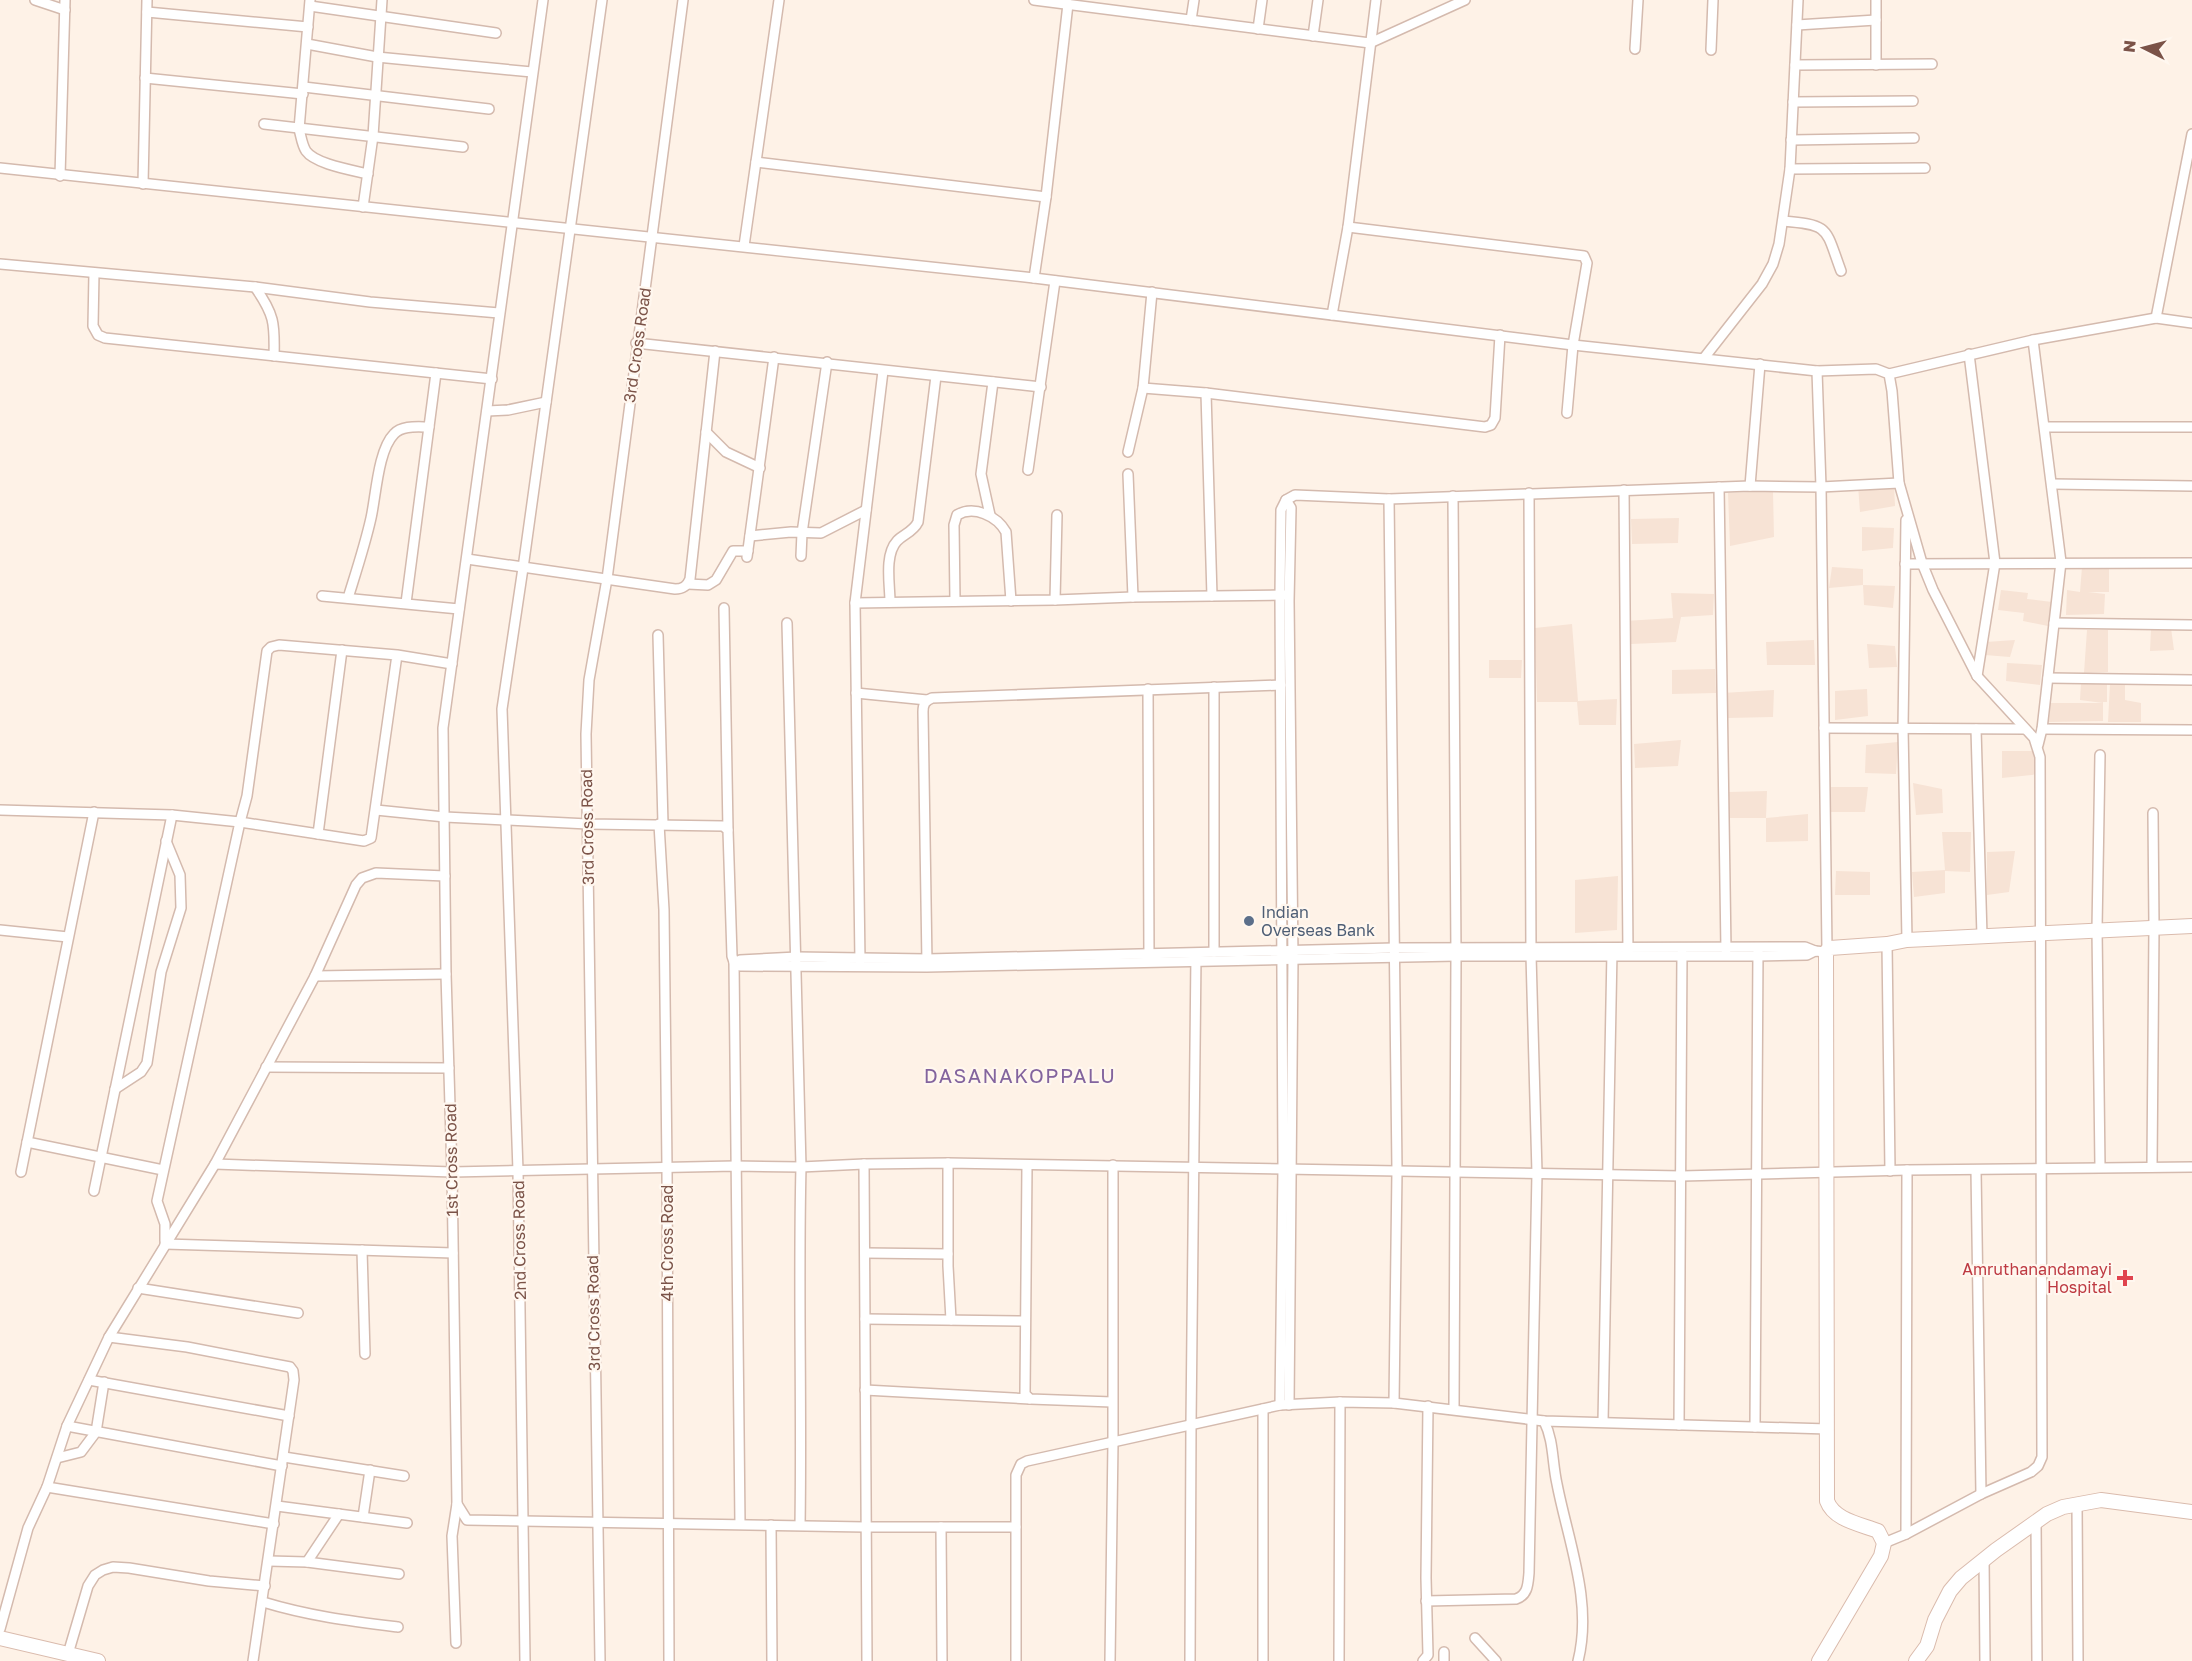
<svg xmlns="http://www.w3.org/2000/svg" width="2192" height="1661" viewBox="0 0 2192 1661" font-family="'Golos Text',sans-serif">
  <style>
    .residential { fill: #f7e3d5 }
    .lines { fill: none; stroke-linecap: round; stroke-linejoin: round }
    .street-casing { stroke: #d4baae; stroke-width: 12 }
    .secondary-casing { stroke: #dabbad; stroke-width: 16 }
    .street { stroke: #fff; stroke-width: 9 }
    .secondary { stroke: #fff; stroke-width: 14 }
    .service-dot { fill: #5c6f8a; stroke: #fff7ef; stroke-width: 2 }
    .health-dot { fill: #e0444e; stroke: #fff7ef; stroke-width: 2 }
    .labels { text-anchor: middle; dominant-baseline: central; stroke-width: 4.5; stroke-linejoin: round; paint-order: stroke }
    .street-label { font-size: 16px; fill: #7b5348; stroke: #fff7ef }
    .service-label { font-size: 16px; fill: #4e5e75; stroke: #fff7ef; text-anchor: start }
    .health-label { font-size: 16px; fill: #be3a42; stroke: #fff7ef; text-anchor: end }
    .quarter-label { font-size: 20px; letter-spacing: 1.5px; fill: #83649e; stroke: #fff7ef }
  </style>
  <rect width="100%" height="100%" fill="#fef2e7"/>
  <g class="residential">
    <path d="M1894 484 1895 506 1860 512 1858 485Z"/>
    <path d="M1773 491 1774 537 1730 546 1728 493Z"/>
    <path d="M1679 518 1678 543 1632 544 1631 519Z"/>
    <path d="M1862 527 1894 528 1893 548 1862 551Z"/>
    <path d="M1832 567 1863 569V585L1895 586 1893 608 1864 605 1863 585 1829 588Z"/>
    <path d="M2082 567H2109V592H2088L2105 594 2104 614 2066 615 2067 590 2080 592Z"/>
    <path d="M2001 590 2028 593 2027 599 2052 602 2048 626 2023 621 2024 613 1998 610Z"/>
    <path d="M1671 593 1714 594 1713 615 1681 617 1676 642 1631 644 1625 621 1673 618Z"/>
    <path d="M1572 624 1578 701 1617 699 1616 725H1579L1577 702H1537L1535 628Z"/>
    <path d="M2171 628 2174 650 2150 651 2151 629Z"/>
    <path d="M2087 630H2108V672L2084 673Z"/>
    <path d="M1814 640 1815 665H1767L1766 642Z"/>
    <path d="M2015 640 2010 657 1985 655 1986 642Z"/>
    <path d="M1867 644 1895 646 1897 667 1869 668Z"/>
    <path d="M1489 660H1522L1521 678H1489Z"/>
    <path d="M2007 663 2042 665 2040 685 2006 681Z"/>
    <path d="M1715 669 1716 693 1672 694V670Z"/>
    <path d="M2107 682V702H2103V721L2049 722 2050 703H2103L2080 700 2081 683Z"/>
    <path d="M2110 684H2125V700L2141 703V722H2108Z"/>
    <path d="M1867 689 1868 716 1835 720V691Z"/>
    <path d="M1774 690 1773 717 1728 718 1722 693Z"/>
    <path d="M1681 740 1678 766 1635 768 1634 744Z"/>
    <path d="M1898 742 1896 774 1865 773 1866 745Z"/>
    <path d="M2002 751H2039L2040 774 2002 778Z"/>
    <path d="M1913 783 1942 789 1943 813 1916 815Z"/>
    <path d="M1831 787H1868L1865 812H1831Z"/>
    <path d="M1767 791 1766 818 1808 814V841L1766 842V818H1729V792Z"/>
    <path d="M1942 832H1971L1970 872 1945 871V893L1914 897 1912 872 1945 870Z"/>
    <path d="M2015 851 2009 892 1987 895V852Z"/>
    <path d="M1836 871 1870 872V895H1835Z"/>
    <path d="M1618 876 1617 930 1575 933V880Z"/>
  </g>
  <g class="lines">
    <g class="street-casing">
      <g id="street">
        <path d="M35 0 65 10"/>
        <path d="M310 0 299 129C301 136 302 145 306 151 315 164 352 170 368 174"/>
        <path d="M1034 0 1370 43 1465 0"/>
        <path d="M1876 0V65"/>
        <path d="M310 6 496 33"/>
        <path d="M147 12 308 27"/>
        <path d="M1191 20 1194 0"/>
        <path d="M1797 25 1876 20"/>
        <path d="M1258 29 1262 0"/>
        <path d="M1313 36 1318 0"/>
        <path d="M307 44 377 57 532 72"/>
        <path d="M1635 49 1638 0"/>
        <path d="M1711 50 1713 0"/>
        <path d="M1795 65 1932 64"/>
        <path d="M145 78 303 94"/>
        <path d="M304 87 489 109"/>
        <path d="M1793 102 1913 101"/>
        <path d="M264 124 463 147"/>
        <path d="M1791 140 1914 138"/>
        <path d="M756 162 1046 197"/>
        <path d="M0 168 1034 278 1573 345 1817 371 1876 369 1889 374 1892 391 1899 483 1922 563 1933 590 1977 676 2034 738 2040 757 2042 1457 2038 1466 2031 1472 1981 1494 1906 1534 1884 1543"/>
        <path d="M1790 169 1925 168"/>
        <path d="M60 176 65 0"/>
        <path d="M143 184 147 0"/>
        <path d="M363 207 373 136 382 0"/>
        <path d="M1783 221C1831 225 1825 228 1841 271"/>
        <path d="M1348 227 1584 256 1587 263 1573 345 1567 413"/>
        <path d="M744 246 779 0"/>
        <path d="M0 264 255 287 370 302 499 313"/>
        <path d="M94 273 93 326 98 335 105 338 492 379"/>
        <path d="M1034 278 1046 197 1068 4"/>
        <path d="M255 287C274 314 275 323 274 356"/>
        <path d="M1332 315 1348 227 1376 0"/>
        <path d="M2156 318 2192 134"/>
        <path d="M2033 340 2061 562 2042 729 2038 745"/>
        <path d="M636 343 1041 387"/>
        <path d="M1969 354 1995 563 1977 676"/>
        <path d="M1704 358 1762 284 1773 264 1779 244 1790 169 1798 0"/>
        <path d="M1817 371 1821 487 1827 950"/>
        <path d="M1889 374 2033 340 2156 318 2192 323"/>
        <path d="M1143 388 1206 393 1485 427 1491 425 1495 418 1500 335"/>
        <path d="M1206 393 1212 596"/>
        <path d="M487 411 508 410 546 402"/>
        <path d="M2045 427H2192"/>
        <path d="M706 432 726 452 760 468"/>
        <path d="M1128 452 1143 388 1152 292"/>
        <path d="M1028 470 1055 281"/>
        <path d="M1128 474 1133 597 1284 595"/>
        <path d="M2052 484 2192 486"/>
        <path d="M1750 486 1760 364"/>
        <path d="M1719 487 1726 950"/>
        <path d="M1624 490 1628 953"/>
        <path d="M1453 496 1456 956 1454 1409"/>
        <path d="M1389 499 1397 1170 1394 1403"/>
        <path d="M1286 500 1291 508 1289 601 1293 958 1289 1405"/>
        <path d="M990 515 981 474 993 382"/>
        <path d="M1906 520 1903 728 1907 940"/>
        <path d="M750 536 791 532 821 533 866 510"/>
        <path d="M801 556 802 533 827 362"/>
        <path d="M747 557 774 357"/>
        <path d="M467 559 675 589C683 589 687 586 690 579L715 351"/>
        <path d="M1905 564 2192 563"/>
        <path d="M688 584 708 585 716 580 733 551H748"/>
        <path d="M322 596 459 609"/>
        <path d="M348 598C356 572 365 545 371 518 376 496 378 450 394 434 402 425 418 427 429 427"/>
        <path d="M1055 600 1057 515"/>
        <path d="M955 601 954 525 957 515C974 505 997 516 1006 532L1011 601"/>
        <path d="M890 602C890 585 884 555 897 541 904 534 913 532 918 522L936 376"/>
        <path d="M406 603 436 373"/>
        <path d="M855 603 1055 600 1133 597"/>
        <path d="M724 608 728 830"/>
        <path d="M787 623 801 1167C798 1287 802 1406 800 1525"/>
        <path d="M2054 623 2192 625"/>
        <path d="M658 635 663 824"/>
        <path d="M397 655 279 645 271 647 267 651 247 796 240 822 364 841 371 838 397 655 452 664"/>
        <path d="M2048 678 2192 680"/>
        <path d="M1148 689 1149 959"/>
        <path d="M856 693 927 700"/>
        <path d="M1824 728 2025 729"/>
        <path d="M1976 729 1982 936"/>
        <path d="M2042 729 2192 730"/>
        <path d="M0 810 172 815 240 822 157 1201 165 1224V1241"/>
        <path d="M376 810 445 817 588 824 723 826 728 830 732 956 734 962 740 966 927 967 1456 956H1758L1807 955 1815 951 1826 952"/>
        <path d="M659 824 664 910 667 1167 669 1661"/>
        <path d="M318 834 342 650"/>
        <path d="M0 930 68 937"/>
        <path d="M1887 944 1890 1171"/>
        <path d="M1214 952V687"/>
        <path d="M740 960 797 957 927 959 1394 948 1805 947 1815 951"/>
        <path d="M860 961 855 603 883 371"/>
        <path d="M734 962 740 1524"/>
        <path d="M927 963 923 712C923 704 925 701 932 698L1281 685"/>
        <path d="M315 976 446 974"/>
        <path d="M266 1067 449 1068"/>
        <path d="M115 1089 141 1072 147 1063 161 972 181 908 180 875 166 841"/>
        <path d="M27 1142 163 1170"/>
        <path d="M948 1163V1266L951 1320"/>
        <path d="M215 1164 452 1172 735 1166 801 1167 864 1164 948 1163 1682 1176 1907 1170 2192 1167"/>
        <path d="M864 1164 867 1661"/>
        <path d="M1027 1165 1025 1394 1030 1399 1112 1402"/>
        <path d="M2100 1167 2097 929 2100 755"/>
        <path d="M2152 1167 2154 927 2153 813"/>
        <path d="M1976 1170 1981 1494"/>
        <path d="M21 1172 94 812"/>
        <path d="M94 1191 172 815"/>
        <path d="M165 1244 453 1253"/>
        <path d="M362 1250 365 1354"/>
        <path d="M865 1253 948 1254"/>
        <path d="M138 1288 298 1313"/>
        <path d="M865 1319 1025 1321"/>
        <path d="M109 1337 187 1347 290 1367 293 1371 294 1380 253 1661"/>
        <path d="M89 1380 289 1416"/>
        <path d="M865 1390 1030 1399"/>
        <path d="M1280 1405 1283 1168 1280 595 1281 510 1286 500 1295 495 1389 499 1750 486 1821 487 1899 483"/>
        <path d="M1544 1421C1554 1441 1552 1462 1557 1484 1568 1541 1593 1602 1578 1661"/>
        <path d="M1603 1422 1612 951"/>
        <path d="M1679 1425 1682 953"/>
        <path d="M67 1426 282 1466"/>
        <path d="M1755 1427 1758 950"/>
        <path d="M284 1457 404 1476"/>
        <path d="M57 1458 81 1452 96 1432 104 1382"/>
        <path d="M47 1487 274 1524"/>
        <path d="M457 1504 467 1520 865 1527H1016"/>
        <path d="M2077 1504 2078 1661"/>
        <path d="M277 1506 407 1523"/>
        <path d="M363 1517 370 1470"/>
        <path d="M2036 1522 2037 1661"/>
        <path d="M771 1525 772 1661"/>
        <path d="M941 1527 942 1661"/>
        <path d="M1906 1534 1907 1170"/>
        <path d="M1984 1559 1985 1661"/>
        <path d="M269 1561 307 1562 399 1574"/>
        <path d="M307 1562 339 1514"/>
        <path d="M1426 1601 1516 1599C1528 1595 1528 1584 1529 1573L1537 1173 1531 955 1529 493"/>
        <path d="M263 1602C309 1616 350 1621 398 1627"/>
        <path d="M0 1629 28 1528 47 1487 67 1426 109 1337 215 1164 315 976 356 885 362 878 376 873 445 876"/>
        <path d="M1475 1638 1496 1661"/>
        <path d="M456 1643 452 1536 457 1504 452 1172 446 974 443 728 543 0"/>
        <path d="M1444 1652V1661"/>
        <path d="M68 1654 88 1586 95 1575 103 1570 113 1567 129 1568 209 1581 265 1586"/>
        <path d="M525 1661 518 1171 502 709 523 568 602 0"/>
        <path d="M600 1661 586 734 589 680 607 579 683 0"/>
        <path d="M1016 1661V1475L1021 1464 1027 1461 1280 1405 1340 1402 1394 1403 1544 1421 1828 1429"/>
        <path d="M1110 1661 1113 1442V1165"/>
        <path d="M1190 1661 1191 1424 1196 955"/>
        <path d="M1263 1661V1409"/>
        <path d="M1339 1661 1340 1402"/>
        <path d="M1423 1661 1428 1655 1426 1578 1428 1406"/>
      </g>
    </g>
    <g class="secondary-casing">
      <g id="secondary">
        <path d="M0 1638 98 1661"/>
        <path d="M1819 1661 1881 1556 1884 1543 1878 1531C1860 1524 1834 1520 1827 1501L1826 952 1830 948 1887 944 1907 940 2192 926"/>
        <path d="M1916 1661 1927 1646 1935 1620 1950 1591 1961 1578 1996 1550 2047 1514 2063 1507 2101 1500 2192 1512"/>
      </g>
    </g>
    <use href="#street" class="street"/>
    <use href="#secondary" class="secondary"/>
  </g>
  <circle class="service-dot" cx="1249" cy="921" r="6"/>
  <path class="health-dot" d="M2122 1269h6v6h6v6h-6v6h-6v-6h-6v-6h6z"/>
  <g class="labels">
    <g class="street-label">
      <text transform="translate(637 345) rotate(-82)">3rd Cross Road</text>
      <text transform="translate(587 827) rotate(-91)">3rd Cross Road</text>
      <text transform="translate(451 1160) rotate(-91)">1st Cross Road</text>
      <text transform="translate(519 1240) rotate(-91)">2nd Cross Road</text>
      <text transform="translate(667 1243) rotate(-90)">4th Cross Road</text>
      <text transform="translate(593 1313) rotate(-91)">3rd Cross Road</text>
    </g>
    <g class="service-label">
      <text x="1261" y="912">Indian<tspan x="1261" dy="18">Overseas Bank</tspan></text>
    </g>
    <g class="health-label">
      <text x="2112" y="1269">Amruthanandamayi<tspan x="2112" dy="18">Hospital</tspan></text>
    </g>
    <g class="quarter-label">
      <text x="1020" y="1075">DASANAKOPPALU</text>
    </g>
  </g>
  <g transform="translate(2144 48) rotate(276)" stroke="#fff7ef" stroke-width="4.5" paint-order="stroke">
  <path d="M0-4.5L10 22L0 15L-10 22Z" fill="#7b5348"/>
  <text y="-9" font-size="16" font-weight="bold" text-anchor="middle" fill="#7b5348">N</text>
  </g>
</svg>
